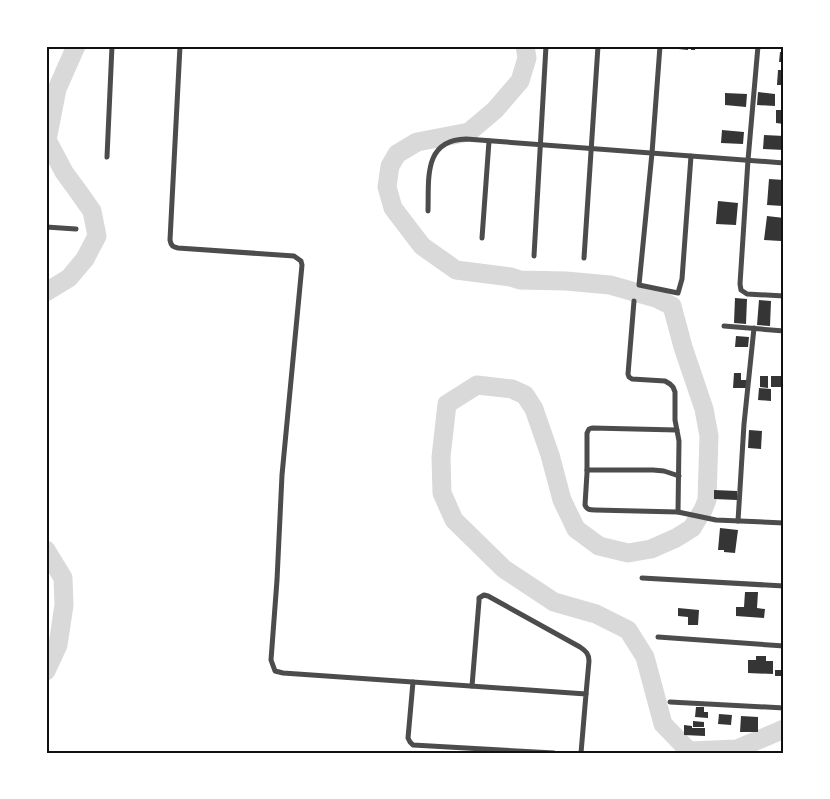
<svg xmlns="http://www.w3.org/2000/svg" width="830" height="799" viewBox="0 0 830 799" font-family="Karla,sans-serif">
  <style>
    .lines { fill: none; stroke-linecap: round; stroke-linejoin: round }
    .river { stroke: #d9d9d9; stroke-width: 19 }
    .building { fill: #353535 }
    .minor { stroke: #4c4c4c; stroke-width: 5 }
    .neatline { fill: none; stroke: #111; stroke-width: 2 }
  </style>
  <rect width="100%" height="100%" fill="#fff"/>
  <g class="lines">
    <g class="river">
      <path d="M525 46 527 58 520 81 495 110 469 132 417 142 397 154 390 166 387 187 393 208 422 246 456 270 511 277 520 280 566 281 610 285 656 298 672 306 683 347 704 409 709 436 707 500 703 510 692 528 676 538 651 549 628 553 599 546 576 529 562 500 550 455 534 409 525 395 512 389 477 385 447 404 441 457 442 493 454 520 504 569 554 602 596 614 628 630 645 657 663 724 689 751 737 749 784 729"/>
      <path d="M46 292 69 278 85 259 97 236 92 211 80 194 64 172 47 140 57 89 76 46"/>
      <path d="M46 550 63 578 64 605 58 645 46 671"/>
    </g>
  </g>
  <g class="building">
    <path d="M669 46H688V50L669 48Z"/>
    <path d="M691 46H708L707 49 695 48V50H691Z"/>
    <path d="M780 52H784V62H779Z"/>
    <path d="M778 70H784V85H777Z"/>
    <path d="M758 92 775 94V106L757 105Z"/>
    <path d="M725 93 747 94 746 107 725 105Z"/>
    <path d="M776 110H784V124L776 123Z"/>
    <path d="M722 130 744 132 743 144 721 143Z"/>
    <path d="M764 135 784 136V150L763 149Z"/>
    <path d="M769 179 784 180 783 206 767 205Z"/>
    <path d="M718 201 738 203 736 225 716 224Z"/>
    <path d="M767 216 784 218 781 241 764 240Z"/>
    <path d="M735 298 747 299 746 324 734 323Z"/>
    <path d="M759 300 771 301 770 326 757 325Z"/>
    <path d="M736 336 749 337 748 347H735Z"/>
    <path d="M734 373H741V380H747V388H733Z"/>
    <path d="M760 376H768V388L760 387Z"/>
    <path d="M771 376H782L781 387H771Z"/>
    <path d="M759 388 771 389V401L758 400Z"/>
    <rect x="781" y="409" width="3" height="13"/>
    <path d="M749 430 762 431 761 449 748 448Z"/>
    <path d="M714 490 737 491V500L714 499Z"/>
    <path d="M720 528 738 530 735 553 724 552V550H718Z"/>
    <path d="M745 592H758L757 608 765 609 764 618 736 616V607H744Z"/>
    <path d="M678 608 699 610 698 625H688V617L678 616Z"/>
    <path d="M756 656H766V661H773V674L748 673V660H756Z"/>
    <rect x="775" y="670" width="6" height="6"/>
    <path d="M696 707H704V712H708V718L695 717Z"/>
    <path d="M719 714 732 715 731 725 718 724Z"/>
    <path d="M741 716 758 717V732H740Z"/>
    <path d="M693 721 704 722V727H693Z"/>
    <path d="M684 725 692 726V728H705V736L684 735Z"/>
  </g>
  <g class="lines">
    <g class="minor">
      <path d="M180 46 170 240C171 246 173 247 178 248L294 256 301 261 302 265 282 475 277 580 271 660 275 671 283 673 586 694 581 753"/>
      <path d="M660 46 652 153 639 285 678 293 682 279 691 156"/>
      <path d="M758 46 748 160 740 284 741 290 747 294 784 296"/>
      <path d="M107 157 112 46"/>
      <path d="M428 211C429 179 423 140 466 139L784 163"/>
      <path d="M46 227 76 229"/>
      <path d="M482 238 489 141"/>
      <path d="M534 256 546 46"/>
      <path d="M584 258 598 46"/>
      <path d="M634 301 628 374 629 377 632 379 665 381 670 384 673 387 675 392V420L679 441 678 512"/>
      <path d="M724 326 784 331"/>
      <path d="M677 430 592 428 589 429 587 433V473L585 505C587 510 590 510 595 510L678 512 716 520 784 523"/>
      <path d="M587 470H653L664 471 679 476"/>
      <path d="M738 521 744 424 754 328"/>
      <path d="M642 578 784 586"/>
      <path d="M658 637 784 646"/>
      <path d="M413 682 408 738 410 742 413 745 554 753"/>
      <path d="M472 686 479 601V598L484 595 488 596 580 647C586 651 589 654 589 661L586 694"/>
      <path d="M670 702 784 708"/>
    </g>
  </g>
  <rect width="830" height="799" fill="none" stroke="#ffffff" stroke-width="95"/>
  <rect x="48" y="48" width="734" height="704" class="neatline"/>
</svg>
